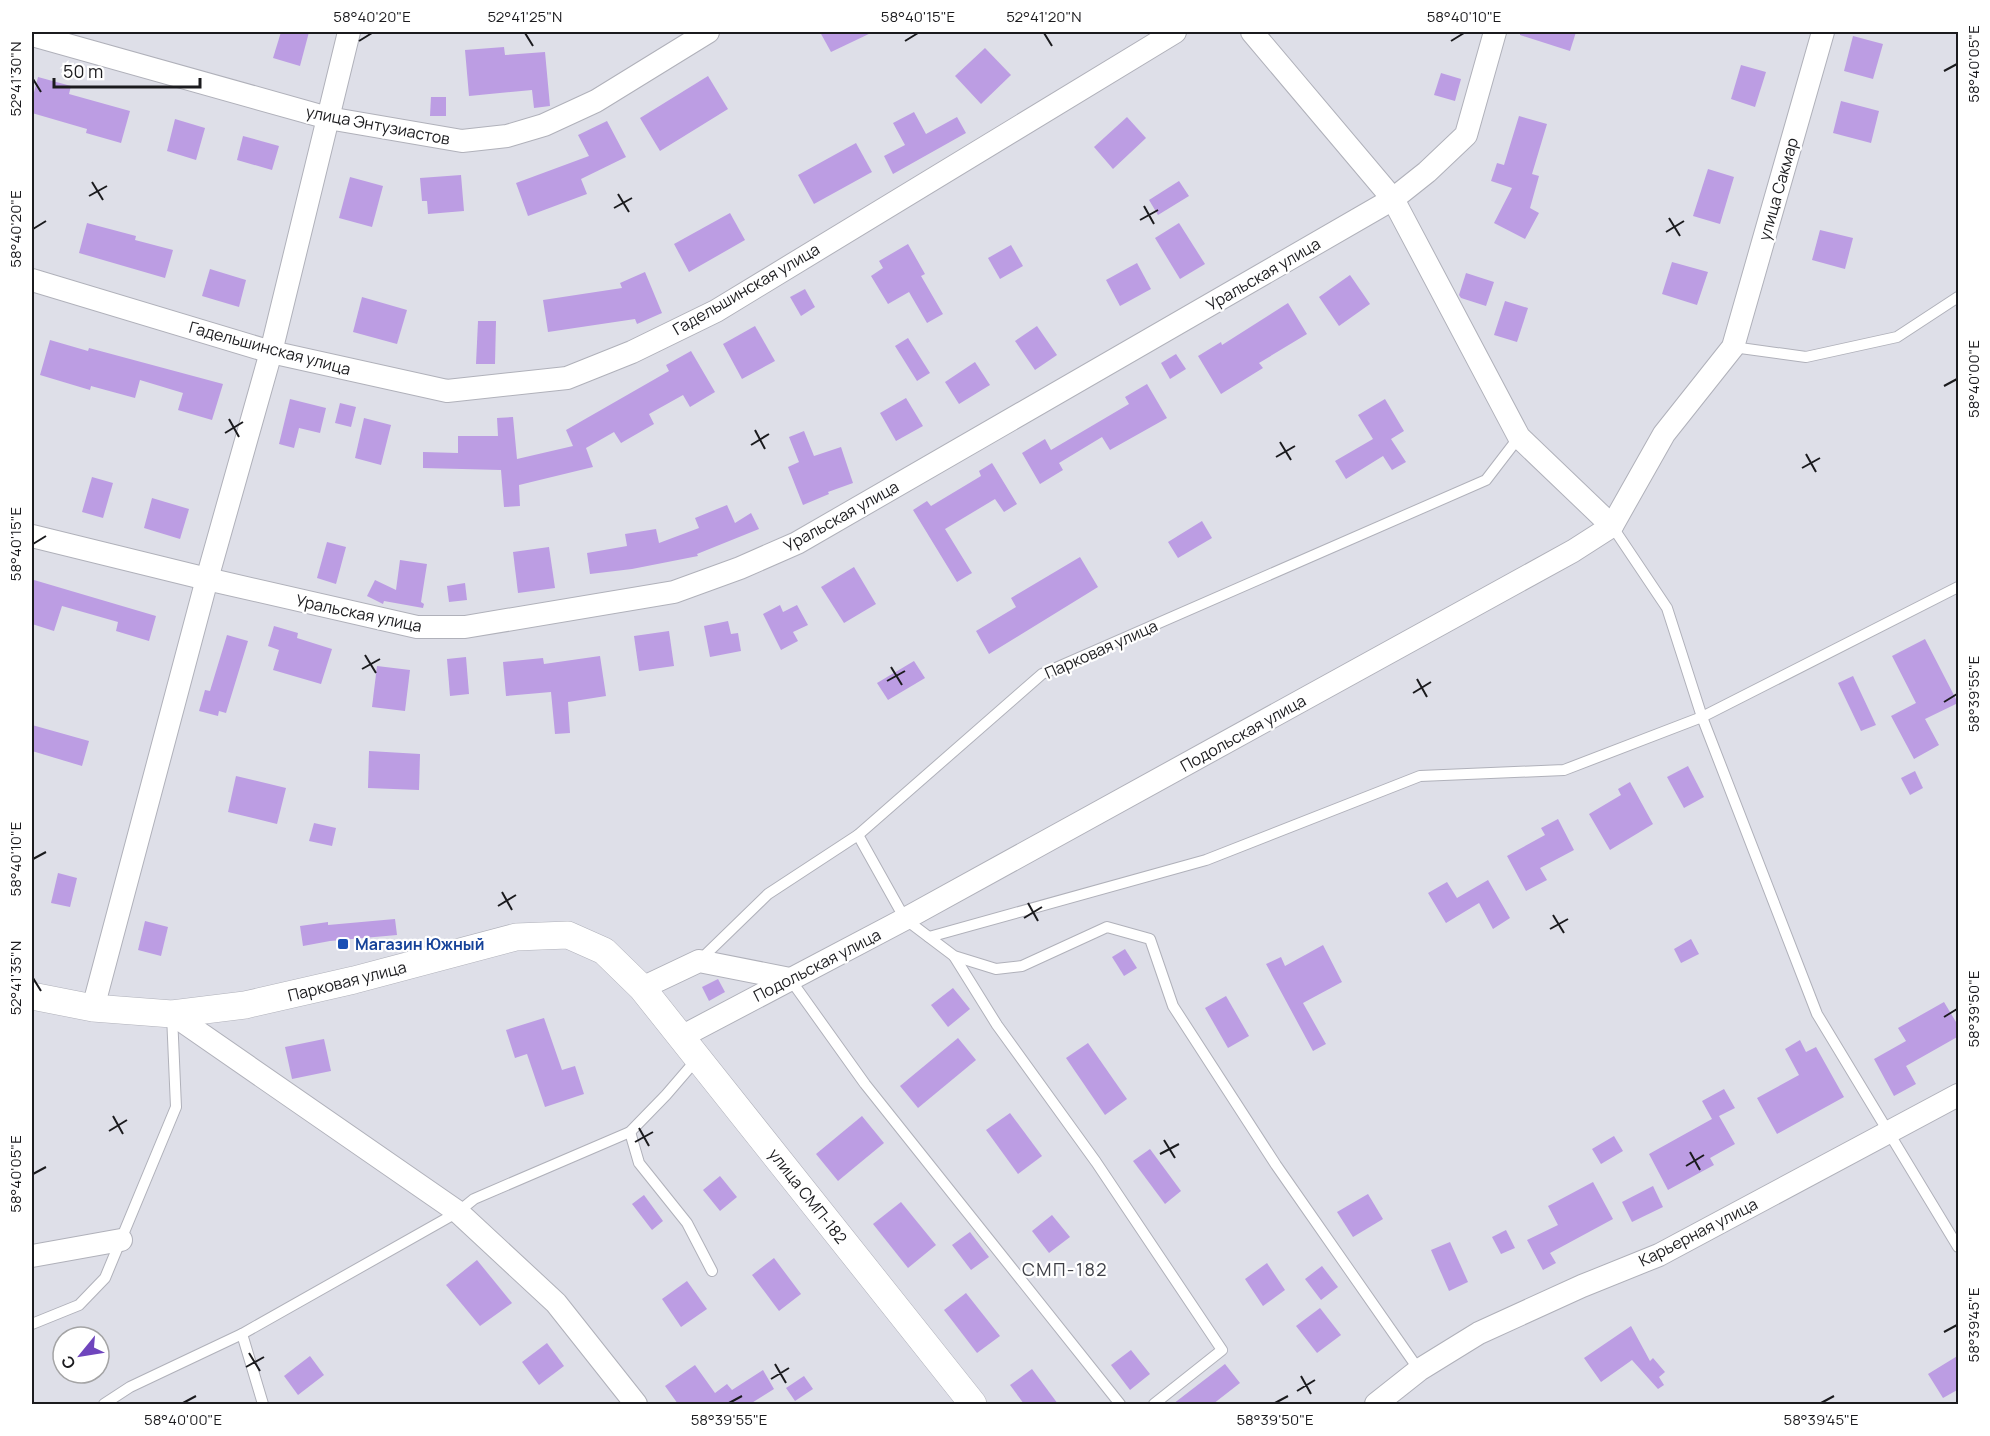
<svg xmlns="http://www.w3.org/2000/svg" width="1990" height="1436" viewBox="0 0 1990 1436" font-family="Manrope,sans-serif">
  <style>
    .building { fill: #bc9de3 }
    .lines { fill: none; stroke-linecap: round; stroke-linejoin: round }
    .service-casing { stroke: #b0b1ba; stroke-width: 12 }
    .minor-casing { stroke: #b0b1ba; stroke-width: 24 }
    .tertiary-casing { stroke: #b0b1ba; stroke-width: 28 }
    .service { stroke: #fff; stroke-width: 10 }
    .minor { stroke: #fff; stroke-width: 22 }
    .tertiary { stroke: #fff; stroke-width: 27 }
    .ticks { fill: none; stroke: #1b1b1e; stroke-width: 2 }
    .transit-dot { fill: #1a4fb4; stroke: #fff; stroke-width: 2 }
    .labels { text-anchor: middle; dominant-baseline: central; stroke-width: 4.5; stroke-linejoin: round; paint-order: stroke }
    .street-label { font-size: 16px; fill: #1b1b1e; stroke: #fff }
    .transit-label { font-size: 16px; font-weight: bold; fill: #164399; stroke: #fff; text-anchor: start }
    .neighbourhood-label { font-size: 18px; letter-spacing: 1.5px; fill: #3f4047; stroke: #fff }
    .neatline { fill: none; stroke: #1b1b1e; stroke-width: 2 }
    .ticks-label { font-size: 15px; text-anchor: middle; fill: #1b1b1e }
  </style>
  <rect width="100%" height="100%" fill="#dedfe8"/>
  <g class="building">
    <path d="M281 32H309L300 66 273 58Z"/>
    <path d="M820 32H873L831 52Z"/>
    <path d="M1520 32H1576L1570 51 1520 35Z"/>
    <path d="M1853 36 1883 44 1873 79 1844 71Z"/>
    <path d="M504 47 505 55 545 52 550 106 534 108 532 90 469 96 465 50Z"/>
    <path d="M985 48 1011 75 981 104 955 76Z"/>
    <path d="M1741 65 1766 72 1755 107 1731 99Z"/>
    <path d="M1441 73 1461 79 1455 101 1434 95Z"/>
    <path d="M708 76 728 109 660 151 640 118Z"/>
    <path d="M38 77 71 86 69 94 130 111 121 143 86 133 87 129 32 113V100Z"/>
    <path d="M431 97H446V116H430Z"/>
    <path d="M1841 101 1879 111 1871 143 1833 133Z"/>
    <path d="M914 112 926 134 957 117 966 133 893 174 884 156 905 145 893 123Z"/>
    <path d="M1519 116 1547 124 1532 174 1539 176 1530 208 1539 213 1525 239 1494 223 1512 188 1491 181 1497 163 1504 165Z"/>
    <path d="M1127 117 1146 138 1113 169 1094 147Z"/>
    <path d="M175 119 205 128 196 160 167 151Z"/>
    <path d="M607 121 626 157 581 179 587 194 528 216 516 183 589 156 578 135Z"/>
    <path d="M243 136 279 146 272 170 237 160Z"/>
    <path d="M856 143 872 172 814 204 798 175Z"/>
    <path d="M1708 169 1734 177 1720 224 1693 216Z"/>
    <path d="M461 175 464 211 428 214 427 201H422L420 178Z"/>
    <path d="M350 177 383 186 372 227 339 218Z"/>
    <path d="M1179 181 1189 196 1158 215 1149 200Z"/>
    <path d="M730 213 745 240 689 272 674 244Z"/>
    <path d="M87 223 136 236 135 240 173 250 165 278 79 253Z"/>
    <path d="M1179 223 1205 264 1180 279 1155 238Z"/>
    <path d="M1820 230 1853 238 1845 269 1812 260Z"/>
    <path d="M908 244 925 274 921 276 943 314 927 323 909 292 888 304 871 276 883 268 879 261Z"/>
    <path d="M1011 245 1023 266 1000 279 988 258Z"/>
    <path d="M1672 262 1708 272 1697 305 1662 294Z"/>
    <path d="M1137 263 1151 289 1120 306 1106 280Z"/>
    <path d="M210 269 246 280 239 307 202 296Z"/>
    <path d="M645 272 662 313 637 324 635 319 548 332 543 300 622 288 620 283Z"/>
    <path d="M1466 273 1494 282 1486 306 1461 298 1459 295Z"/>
    <path d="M1350 275 1370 304 1339 326 1319 297Z"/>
    <path d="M805 289 815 307 801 316 790 297Z"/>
    <path d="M362 297 407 310 397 344 353 332Z"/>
    <path d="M1505 301 1528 308 1517 342 1494 335Z"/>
    <path d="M1288 303 1307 334 1259 363 1263 368 1221 394 1198 356 1221 342 1222 345Z"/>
    <path d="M478 321H496L495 364H476Z"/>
    <path d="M755 326 775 361 742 379 723 344Z"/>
    <path d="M1037 326 1057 355 1035 370 1015 341Z"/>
    <path d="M908 338 930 373 917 381 895 346Z"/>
    <path d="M50 340 88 351 89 348 223 384 212 420 178 410 183 393 140 380 135 398 91 386 90 390 40 375Z"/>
    <path d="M691 351 715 392 690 407 683 395 649 414 654 424 621 443 614 432 586 448 593 467 519 485 520 506 504 507 501 470 423 468V452L458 453V436H498L497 418 513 417 517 459 573 446 566 430 669 371 666 365Z"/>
    <path d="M1176 354 1186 369 1170 379 1161 363Z"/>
    <path d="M975 362 990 385 959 404 945 382Z"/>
    <path d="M1147 384 1167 418 1110 450 1102 437 1059 463 1063 470 1040 484 1022 453 1045 439 1051 450 1129 404 1125 397Z"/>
    <path d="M906 398 923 426 896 441 880 413Z"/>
    <path d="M290 399 326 408 320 433 299 428 294 448 279 444Z"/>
    <path d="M1385 399 1404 431 1391 439 1406 462 1392 470 1383 456 1346 479 1335 461 1373 439 1358 415Z"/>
    <path d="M340 403 356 407 351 427 335 423Z"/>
    <path d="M364 418 391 425 381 465 355 458Z"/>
    <path d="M804 431 814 456 841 447 853 483 828 492 829 494 803 505 788 467 799 462 789 437Z"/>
    <path d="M992 463 1017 504 1004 512 995 499 945 529 972 573 957 582 913 510 927 501 931 506 981 476 979 471Z"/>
    <path d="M92 477 113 483 103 518 82 512Z"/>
    <path d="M152 498 189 509 180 539 144 528Z"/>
    <path d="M727 505 735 523 751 513 759 529 697 554 698 556 632 569 590 574 587 553 627 546 625 534 656 529 659 543 699 528 695 518Z"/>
    <path d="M1202 521 1212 538 1178 558 1168 542Z"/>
    <path d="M327 542 346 547 336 584 317 578Z"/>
    <path d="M549 547 555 588 518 593 513 552Z"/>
    <path d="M1080 557 1098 587 989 654 976 631 1016 607 1011 598Z"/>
    <path d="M400 560 427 564 421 602 424 604 423 608 384 601 383 604 367 596 375 580 396 590Z"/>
    <path d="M854 567 876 604 844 623 821 587Z"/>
    <path d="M34 580 156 616 149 641 116 631 118 622 62 606 54 631 32 624V589Z"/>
    <path d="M465 583 467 600 449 602 447 586Z"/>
    <path d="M780 605 783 612 797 605 808 625 793 632 798 641 781 650 763 614Z"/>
    <path d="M728 621 731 634 738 633 741 651 710 657 704 626Z"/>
    <path d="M274 626 298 633 297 638 332 649 321 684 273 670 279 650 268 646Z"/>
    <path d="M669 631 674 666 639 671 634 636Z"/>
    <path d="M227 635 248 641 226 713 219 711 218 716 199 711 205 690 210 691Z"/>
    <path d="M1925 639 1958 703 1925 719 1939 745 1914 759 1891 716 1916 703 1892 656Z"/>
    <path d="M600 656 606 696 568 702 570 733 555 734 551 692 506 696 503 662 543 658 544 664Z"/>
    <path d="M466 657 469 694 450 696 447 659Z"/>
    <path d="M914 661 925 678 888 700 877 683Z"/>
    <path d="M377 666 410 670 405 711 372 707Z"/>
    <path d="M1853 676 1876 725 1861 731 1838 683Z"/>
    <path d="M32 725 89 741 82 766 32 751Z"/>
    <path d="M369 751 420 754 419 790 368 788Z"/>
    <path d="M1688 766 1704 797 1684 808 1667 777Z"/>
    <path d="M1915 771 1923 788 1910 795 1901 778Z"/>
    <path d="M236 776 286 788 277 824 228 812Z"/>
    <path d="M1630 782 1653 824 1610 850 1589 814 1621 795 1618 789Z"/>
    <path d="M1558 819 1574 850 1540 868 1547 880 1526 891 1507 856 1545 835 1541 828Z"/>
    <path d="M314 823 336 828 332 846 309 841Z"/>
    <path d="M58 873 77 878 70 907 51 903Z"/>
    <path d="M1488 880 1510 918 1493 929 1479 903 1446 923 1428 893 1447 882 1457 898Z"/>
    <path d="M395 919 397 935 330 941 303 946 300 926 328 922V925Z"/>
    <path d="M145 921 168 927 161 956 138 950Z"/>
    <path d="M1691 939 1699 954 1681 963 1674 949Z"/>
    <path d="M1323 945 1342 982 1303 1003 1326 1044 1313 1051 1266 964 1281 957 1285 966Z"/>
    <path d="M1125 949 1137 968 1124 976 1112 957Z"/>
    <path d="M718 979 725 992 709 1001 702 987Z"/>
    <path d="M953 988 970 1009 948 1027 931 1005Z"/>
    <path d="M1226 996 1249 1036 1228 1048 1205 1008Z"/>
    <path d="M1944 1002 1959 1027V1036L1906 1066 1916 1084 1894 1096 1874 1059 1906 1041 1898 1028Z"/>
    <path d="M544 1018 562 1070 575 1066 584 1094 545 1107 527 1054 515 1058 506 1030Z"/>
    <path d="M958 1038 976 1060 918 1108 900 1086Z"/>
    <path d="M324 1039 331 1071 292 1079 285 1047Z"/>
    <path d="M1800 1040 1806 1052 1816 1047 1844 1097 1777 1134 1757 1098 1799 1075 1785 1049Z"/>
    <path d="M1088 1043 1127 1099 1105 1115 1066 1058Z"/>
    <path d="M1724 1089 1735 1108 1719 1116 1735 1144 1710 1158 1714 1165 1668 1190 1649 1154 1712 1119 1702 1101Z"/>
    <path d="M1010 1113 1042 1156 1018 1174 986 1130Z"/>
    <path d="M862 1116 884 1143 838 1181 816 1154Z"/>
    <path d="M1614 1136 1623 1151 1601 1164 1592 1149Z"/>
    <path d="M1150 1149 1181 1191 1165 1204 1133 1161Z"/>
    <path d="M720 1176 737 1197 720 1211 703 1190Z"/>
    <path d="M1593 1182 1613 1219 1550 1253 1556 1263 1543 1270 1527 1240 1558 1225 1548 1206Z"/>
    <path d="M1653 1186 1663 1207 1632 1222 1622 1202Z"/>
    <path d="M1368 1194 1383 1219 1353 1237 1337 1212Z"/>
    <path d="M644 1195 663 1221 652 1230 632 1204Z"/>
    <path d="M901 1202 936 1245 908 1268 873 1224Z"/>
    <path d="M1052 1215 1070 1237 1049 1253 1032 1231Z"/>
    <path d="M1506 1230 1515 1248 1501 1254 1492 1237Z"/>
    <path d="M970 1232 989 1257 971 1270 952 1245Z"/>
    <path d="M1450 1242 1468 1282 1449 1291 1431 1250Z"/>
    <path d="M774 1258 801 1294 779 1311 752 1275Z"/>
    <path d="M477 1260 512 1303 480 1326 446 1285Z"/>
    <path d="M1267 1263 1285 1290 1263 1306 1245 1279Z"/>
    <path d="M1322 1266 1338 1287 1321 1300 1305 1279Z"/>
    <path d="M687 1281 707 1309 681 1327 662 1299Z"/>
    <path d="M966 1293 1000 1336 977 1353 944 1310Z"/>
    <path d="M1320 1308 1341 1335 1317 1353 1296 1326Z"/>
    <path d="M1631 1326 1650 1361 1653 1358 1665 1372 1659 1377 1664 1385 1658 1389 1632 1360 1601 1382 1584 1358Z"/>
    <path d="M547 1343 564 1366 539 1385 522 1362Z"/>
    <path d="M1131 1350 1150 1374 1130 1390 1111 1365Z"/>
    <path d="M1959 1355V1389L1943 1398 1928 1374Z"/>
    <path d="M310 1356 324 1375 298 1395 284 1376Z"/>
    <path d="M1225 1364 1240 1383 1213 1404H1173Z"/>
    <path d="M695 1365 715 1393 727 1384 732 1390 763 1370 774 1389 750 1404H678L665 1386Z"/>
    <path d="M1032 1369 1058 1404H1024L1010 1385Z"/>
    <path d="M804 1376 813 1389 795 1401 786 1388Z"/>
  </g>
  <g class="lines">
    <g class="service-casing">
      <g id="service">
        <path d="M1733 347 1806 357 1897 337 1958 297"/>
        <path d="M1612 526 1667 608 1702 717 1817 1014 1958 1247"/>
        <path d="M858 835 905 919 954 956 996 969 1022 966 1107 927 1150 939 1173 1006 1276 1165 1419 1370"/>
        <path d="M929 937 1206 860 1420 776 1564 770 1702 717 1958 587"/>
        <path d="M954 956 997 1025 1096 1162 1222 1350 1154 1404"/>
        <path d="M699 961 768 894 858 835 1042 674 1486 480 1519 437"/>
        <path d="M790 979 865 1084 1120 1404"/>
        <path d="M630 1132 639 1163 687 1223 712 1271"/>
        <path d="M32 1324 79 1305 105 1278 176 1107 172 1015"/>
        <path d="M242 1334 263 1404"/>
        <path d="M104 1404 130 1387 242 1334 458 1212 474 1199 630 1132 666 1095 697 1059"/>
      </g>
    </g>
    <g class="minor-casing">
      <g id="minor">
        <path d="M1252 32 1393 199 1519 437 1612 526"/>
        <path d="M32 35 328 118 462 141 507 136 544 125 596 101 708 32"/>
        <path d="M32 280 271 352 447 391 567 378 632 352 716 311 1175 32"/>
        <path d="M32 536 207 579 417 627H465L674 592 740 568 797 543 1393 199 1427 172 1466 135 1495 32"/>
        <path d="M642 988 699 961 790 979"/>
        <path d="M93 1008 207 579 271 352 349 32"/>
        <path d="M172 1014 458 1212 556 1303 636 1404"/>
        <path d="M681 1037 905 919 1573 551 1612 526 1664 434 1733 347 1823 32"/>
        <path d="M32 1256 121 1240"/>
        <path d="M1376 1404 1419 1370 1479 1333 1582 1286 1659 1255 1958 1095"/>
      </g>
    </g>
    <g class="tertiary-casing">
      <path id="tertiary" d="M32 996 93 1008 172 1014 245 1005 354 980 516 937 568 935 604 951 642 988 973 1404"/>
    </g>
    <use href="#service" class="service"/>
    <use href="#minor" class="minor"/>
    <use href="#tertiary" class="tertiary"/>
  </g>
  <path class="ticks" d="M525 33 533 46M1044 33 1052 46M359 41 372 33M905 41 918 33M1451 41 1464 33M1944 71 1957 64M33 79 41 92M92 182 103 200M618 194 629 212M89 196 107 186M1144 206 1154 224M614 208 632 198M1669 218 1680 236M1140 220 1158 210M33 229 46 221M1666 232 1684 221M1944 386 1957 379M229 419 239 437M755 430 765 449M225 433 243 422M1280 442 1291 460M751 445 769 434M1806 454 1816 472M1276 457 1295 446M1802 468 1820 458M33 544 46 536M365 655 376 673M891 667 902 685M362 669 380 659M1417 679 1427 697M887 681 905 671M1413 693 1431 682M1944 702 1957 694M33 859 46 852M502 892 512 910M1028 903 1038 921M498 906 516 895M1553 915 1564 933M1024 918 1042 907M1550 929 1568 919M33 978 41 991M1944 1017 1957 1009M113 1116 123 1134M639 1128 649 1146M109 1131 127 1120M1164 1140 1175 1158M635 1142 653 1132M1690 1152 1700 1170M1160 1154 1179 1144M1686 1166 1704 1155M33 1174 46 1167M1944 1332 1957 1325M249 1353 260 1371M775 1364 786 1383M246 1367 264 1357M1301 1376 1311 1394M771 1379 789 1368M1297 1391 1315 1380M183 1403 196 1396M729 1403 742 1396M1275 1403 1288 1396M1821 1403 1834 1396"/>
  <rect class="transit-dot" x="337" y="938" width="12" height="12" rx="3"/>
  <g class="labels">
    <g class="street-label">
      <text transform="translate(378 125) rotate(11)">улица Энтузиастов</text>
      <text transform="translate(1778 189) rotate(-74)">улица Сакмар</text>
      <text transform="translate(1263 274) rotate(-30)">Уральская улица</text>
      <text transform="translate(746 289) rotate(-30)">Гадельшинская улица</text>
      <text transform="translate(270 348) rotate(15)">Гадельшинская улица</text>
      <text transform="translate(841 516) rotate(-29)">Уральская улица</text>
      <text transform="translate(359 613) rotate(12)">Уральская улица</text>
      <text transform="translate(1101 649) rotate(-24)">Парковая улица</text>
      <text transform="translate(1243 733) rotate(-29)">Подольская улица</text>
      <text transform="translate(817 965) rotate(-27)">Подольская улица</text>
      <text transform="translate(347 981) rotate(-14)">Парковая улица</text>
      <text transform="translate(808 1196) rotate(52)">улица СМП-182</text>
      <text transform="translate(1698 1232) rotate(-27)">Карьерная улица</text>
    </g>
    <g class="transit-label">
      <text x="355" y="944">Магазин Южный</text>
    </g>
    <g class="neighbourhood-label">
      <text x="1065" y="1269">СМП-182</text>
    </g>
  </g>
  <rect width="1990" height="1436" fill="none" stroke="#ffffff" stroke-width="66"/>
  <g transform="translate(81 1355) rotate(240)"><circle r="28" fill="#ffffff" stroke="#a4a4a5" stroke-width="1.5"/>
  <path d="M0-4.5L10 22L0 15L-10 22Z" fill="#6f45bd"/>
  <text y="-9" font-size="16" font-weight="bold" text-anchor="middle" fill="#1b1b1e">С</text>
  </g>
  <path d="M54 78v9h146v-9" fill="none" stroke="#1b1b1e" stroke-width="3"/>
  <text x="63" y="78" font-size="18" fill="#1b1b1e" stroke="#ffffff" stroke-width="4.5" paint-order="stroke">50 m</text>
  <rect x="33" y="33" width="1924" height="1370" class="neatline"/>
  <g class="ticks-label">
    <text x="372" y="22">58°40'20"E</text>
    <text x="525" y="22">52°41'25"N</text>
    <text x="918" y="22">58°40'15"E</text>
    <text x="1044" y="22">52°41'20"N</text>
    <text x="1464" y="22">58°40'10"E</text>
    <text transform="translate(1974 64) rotate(-90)" y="5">58°40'05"E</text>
    <text transform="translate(16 79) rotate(-90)" y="5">52°41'30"N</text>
    <text transform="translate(16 229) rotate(-90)" y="5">58°40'20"E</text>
    <text transform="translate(1974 379) rotate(-90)" y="5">58°40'00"E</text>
    <text transform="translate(16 544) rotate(-90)" y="5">58°40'15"E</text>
    <text transform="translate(1974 694) rotate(-90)" y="5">58°39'55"E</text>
    <text transform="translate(16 859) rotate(-90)" y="5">58°40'10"E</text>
    <text transform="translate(16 978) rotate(-90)" y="5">52°41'35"N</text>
    <text transform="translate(1974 1009) rotate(-90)" y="5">58°39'50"E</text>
    <text transform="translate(16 1174) rotate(-90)" y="5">58°40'05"E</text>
    <text transform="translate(1974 1325) rotate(-90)" y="5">58°39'45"E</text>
    <text x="183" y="1425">58°40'00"E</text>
    <text x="729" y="1425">58°39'55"E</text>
    <text x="1275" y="1425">58°39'50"E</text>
    <text x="1821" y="1425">58°39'45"E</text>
  </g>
</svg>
